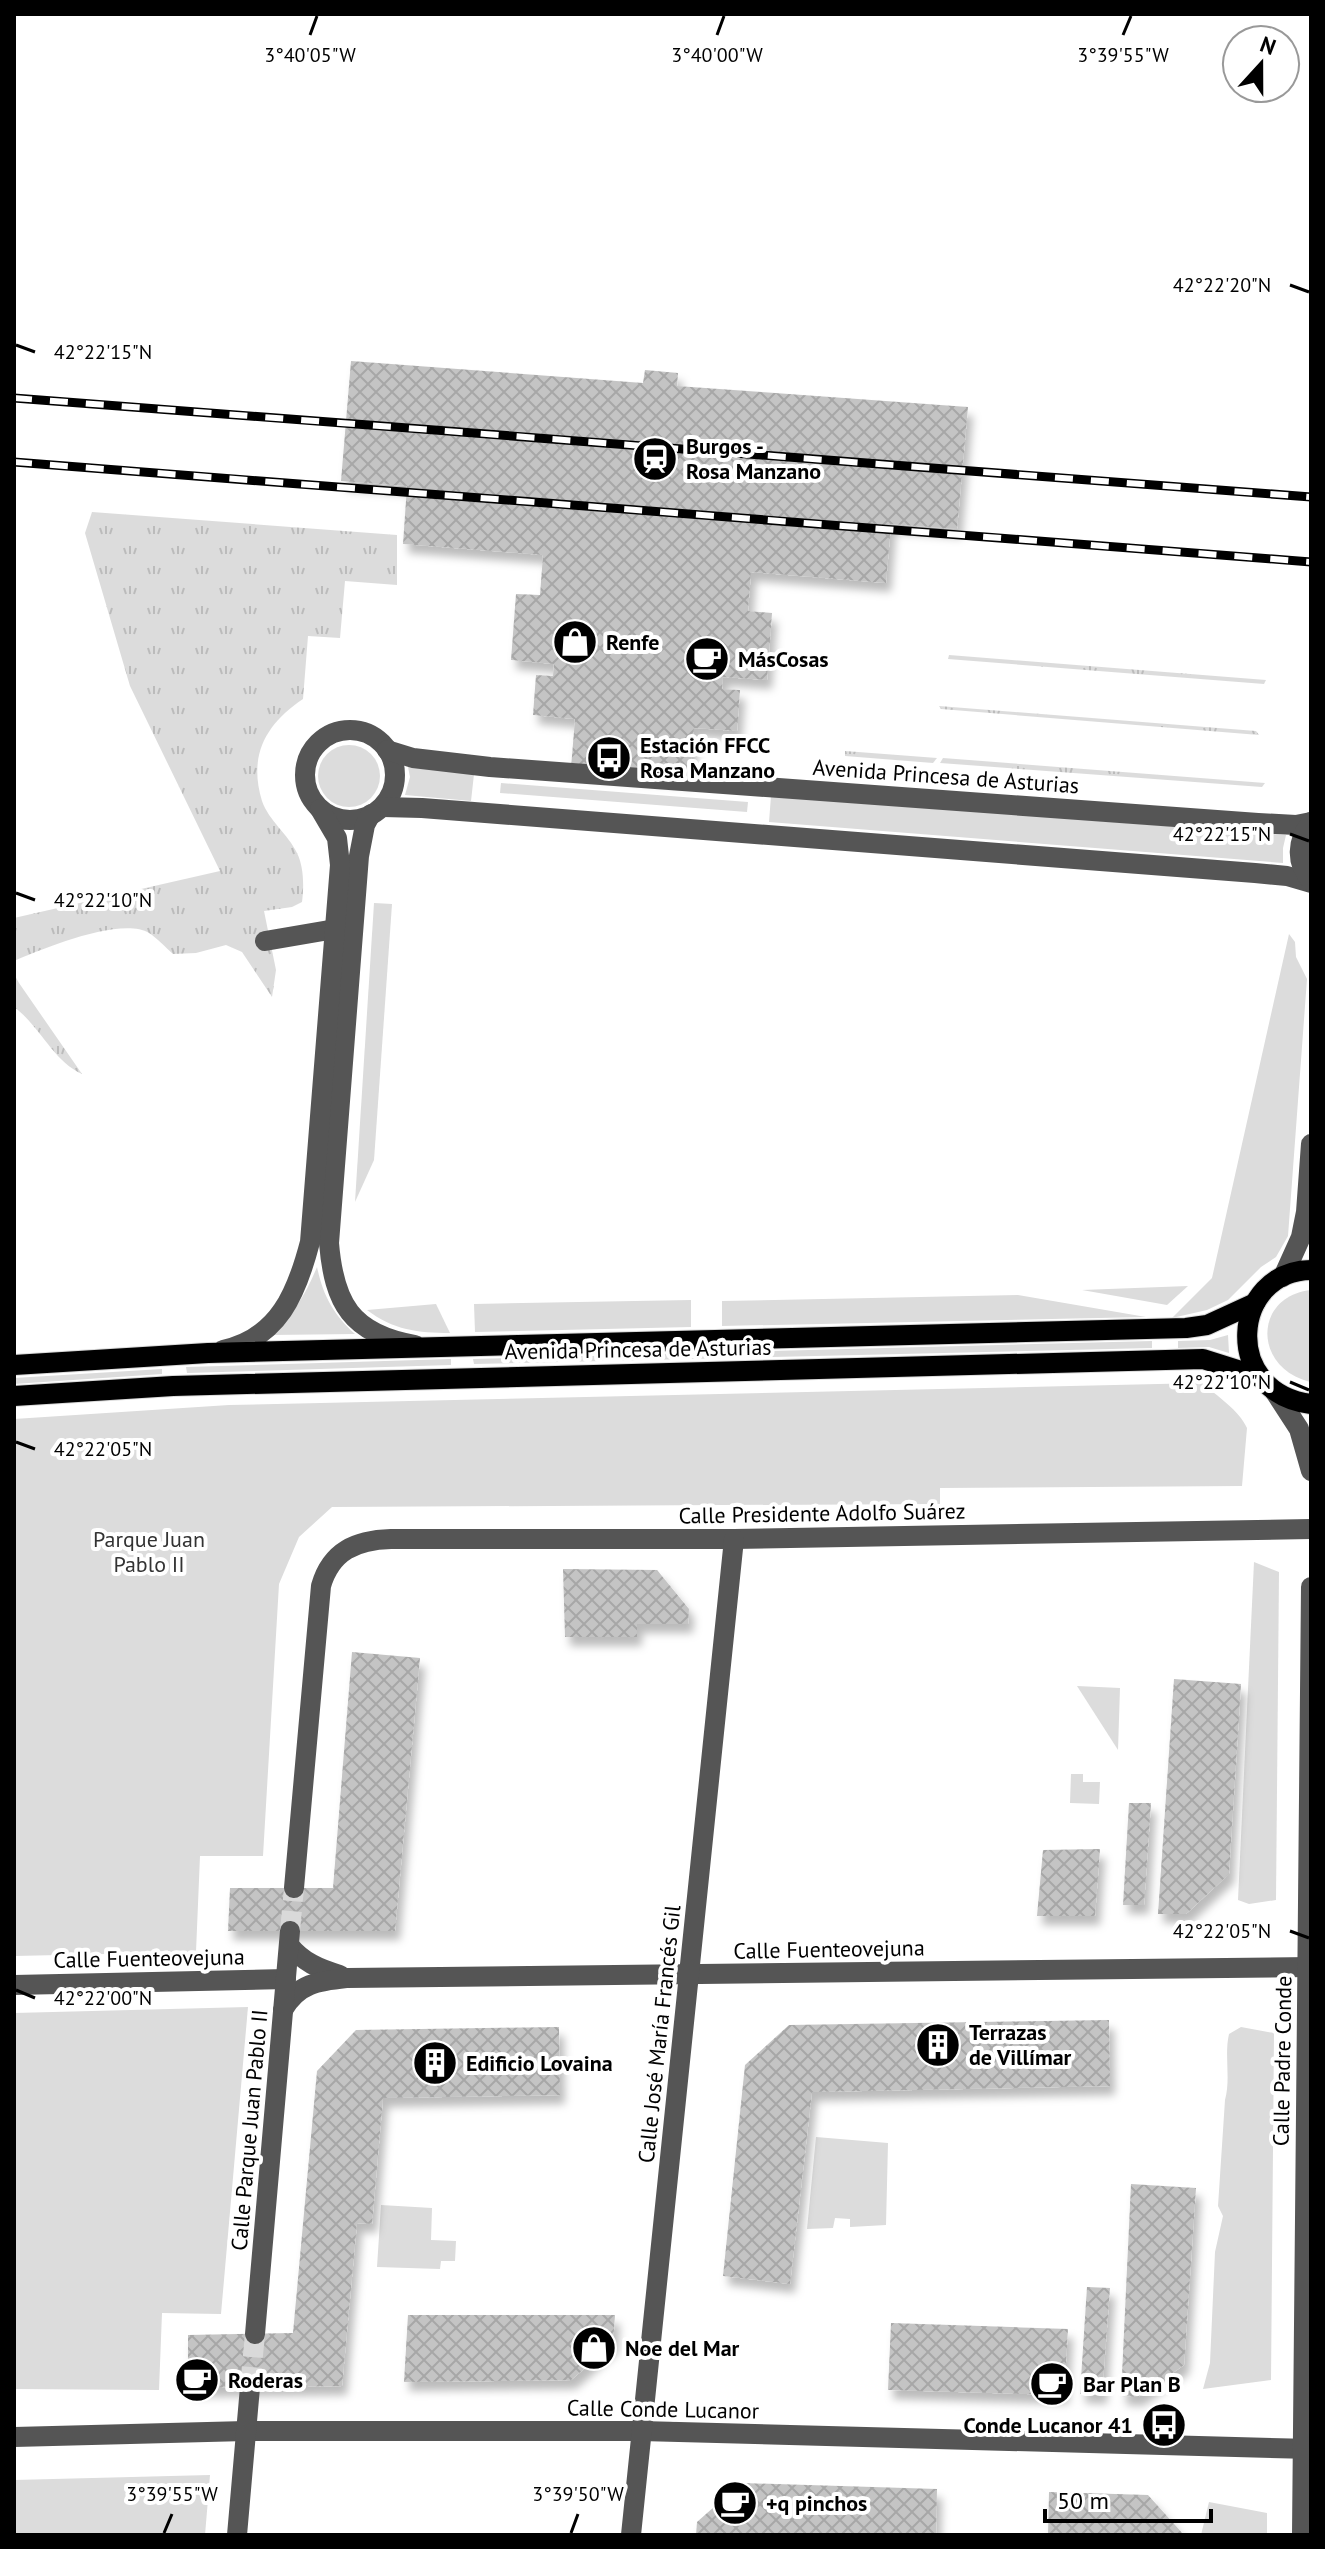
<svg xmlns="http://www.w3.org/2000/svg" width="1325" height="2549" viewBox="0 0 1325 2549" font-family="'PT Sans',sans-serif">
  <style>
    .grass { fill: url(#grass-tufts) }
    .green { fill: #dcdcdc }
    .building { fill: url(#building-cross-hatch); filter: url(#shadow) }
    .lines { fill: none; stroke-linecap: round; stroke-linejoin: round }
    .minor-tunnel { stroke: #d9d9d9; stroke-width: 20; stroke-dasharray: 20 10; stroke-linecap: butt }
    .major-casing { stroke: #dbdbdb; stroke-width: 22 }
    .minor { stroke: #555; stroke-width: 20 }
    .major { stroke: #000; stroke-width: 20 }
    .rail-casing { stroke: #000; stroke-width: 9 }
    .rail { stroke: #fff; stroke-width: 6; stroke-dasharray: 18; stroke-linecap: butt }
    .ticks { fill: none; stroke: #000; stroke-width: 3 }
    .labels { text-anchor: middle; dominant-baseline: central; stroke-width: 8; stroke-linejoin: round; paint-order: stroke }
    .poi-label { font-size: 22px; font-weight: bold; fill: #000; stroke: #fff; text-anchor: start }
    .street-label { font-size: 22px; fill: #000; stroke: #fff }
    .park-label { font-size: 22px; fill: #333; stroke: #fff }
    .ticks-label { font-size: 20px; text-anchor: middle; fill: #000; stroke: #fff; stroke-width: 8; stroke-linejoin: round; paint-order: stroke }
  </style>
  <defs>
    <pattern id="grass-tufts" width="24" height="20" patternUnits="userSpaceOnUse" patternTransform="scale(2)"><rect width="24" height="20" fill="#dcdcdc"/><path d="M3 7l-1-3M5 7V3M7 7l1-3M15 17l-1-3M17 17v-4M19 17l1-3" fill="none" stroke="#bbb"/></pattern>
    <pattern id="building-cross-hatch" width="8" height="8" patternUnits="userSpaceOnUse" patternTransform="scale(2)"><rect width="8" height="8" fill="#c4c4c4"/><path d="M0 0l8 8M0 8l8-8" fill="none" stroke="#a7a7a7"/></pattern>
    <filter id="shadow"><feDropShadow dx="5" dy="9" stdDeviation="4" flood-color="#0004"/></filter>
  </defs>
  <rect width="100%" height="100%" fill="#fff"/>
  <g class="grass">
    <path d="M92 512 397 535V585L345 581 340 638 308 636 303 699C266 724 248 755 262 801 269 821 288 834 297 853 304 867 304 887 302 902L292 907 264 911 276 970 272 997 242 952 226 945 196 953 173 954C165 947 157 938 149 933 121 916 42 949 14 961V918L220 871 130 686 85 533Z"/>
    <path d="M949 655 1266 680 1264 684 948 659Z"/>
    <path d="M939 706 1256 731 1259 735 941 709Z"/>
    <path d="M845 751 937 758 933 763 845 756Z"/>
    <path d="M943 758 1265 783 1262 787 940 763Z"/>
    <path d="M14 974 19 983 82 1074C53 1061 40 1026 14 1007Z"/>
  </g>
  <g class="green">
    <circle cx="349" cy="776" r="31"/>
    <path d="M408 767 474 774 471 801 405 795 410 777Z"/>
    <path d="M501 783 748 802 747 812 500 793Z"/>
    <path d="M771 796 1286 835 1283 848V863L769 822Z"/>
    <path d="M374 903 392 904 374 1160 355 1202Z"/>
    <path d="M1289 934 1295 942 1296 957 1307 979 1288 1236 1276 1257 1261 1267 1228 1300 1207 1310 1172 1318 1212 1278Z"/>
    <path d="M317 1267C323 1295 333 1314 355 1334L271 1335C293 1315 306 1294 317 1267Z"/>
    <path d="M1188 1286 1167 1305 1082 1290Z"/>
    <path d="M1311 1290V1382H1310C1252 1367 1254 1296 1311 1290Z"/>
    <path d="M1018 1295 1146 1317 722 1326V1301Z"/>
    <path d="M691 1300V1327L475 1332 474 1304Z"/>
    <path d="M436 1304 450 1333C418 1333 393 1330 367 1310Z"/>
    <path d="M1228 1335 1229 1353 1209 1347 1178 1348V1341L1210 1340Z"/>
    <path d="M1152 1341V1348L474 1364 473 1359Z"/>
    <path d="M451 1359V1365L187 1373 186 1367Z"/>
    <path d="M162 1369V1374L14 1384V1378Z"/>
    <path d="M1202 1383C1217 1396 1239 1410 1247 1428L1242 1486 940 1488V1504L332 1507 299 1537 279 1584 263 1856H200L196 1952 14 1956V1419L229 1405Z"/>
    <path d="M1254 1562 1279 1572 1276 1900 1249 1904 1238 1900Z"/>
    <path d="M1077 1686 1120 1688 1118 1750Z"/>
    <path d="M1071 1774H1083V1782H1100L1099 1804 1070 1803Z"/>
    <path d="M248 2007 221 2314 162 2313 159 2390 14 2389V2013Z"/>
    <path d="M1241 2027 1274 2033 1271 2380 1203 2389 1210 2363 1215 2252 1223 2216 1218 2206 1225 2100C1231 2078 1224 2056 1229 2034Z"/>
    <path d="M816 2137 888 2143 886 2225 850 2227V2219L835 2218 833 2228 807 2229Z"/>
    <path d="M381 2205 432 2208 431 2240 456 2241 455 2261H441L440 2269 377 2267Z"/>
    <path d="M210 2475 205 2535H14V2480Z"/>
    <path d="M1209 2502 1267 2513V2535H1201Z"/>
  </g>
  <g class="building">
    <path d="M351 361 643 383 645 370 678 373 677 386 968 407 957 529 891 524 886 583 751 572 748 611 772 613 767 680 723 677 722 689 740 690 737 731 694 728 690 778 571 768 575 719 533 715 536 675 553 676 554 664 511 660 516 594 540 595 543 555 403 544 407 486 341 481Z"/>
    <path d="M563 1569 657 1570 689 1609 688 1624H637V1637H565Z"/>
    <path d="M352 1652 420 1658 395 1931H228L230 1888H333Z"/>
    <path d="M1174 1679 1241 1684 1229 1874 1186 1914H1158Z"/>
    <path d="M1129 1803H1151L1144 1905H1123Z"/>
    <path d="M1100 1849 1095 1916H1037L1043 1850Z"/>
    <path d="M1109 2020 1110 2086 812 2092 790 2284 723 2276 745 2065 789 2025Z"/>
    <path d="M559 2027 560 2095 383 2098 372 2224 357 2223 342 2386 188 2388V2335L293 2333 317 2071 356 2030Z"/>
    <path d="M1131 2184 1196 2188 1184 2365 1138 2397 1121 2396Z"/>
    <path d="M1087 2287 1110 2288 1102 2395 1080 2394Z"/>
    <path d="M408 2315H615L613 2344 571 2380 404 2382Z"/>
    <path d="M891 2323 1068 2329 1064 2395 888 2390Z"/>
    <path d="M741 2483 937 2489 936 2535H696L697 2522Z"/>
    <path d="M1049 2492 1148 2495 1184 2535H1048Z"/>
  </g>
  <g class="lines">
    <g class="minor-tunnel">
      <path d="M290 1931 294 1888"/>
      <path d="M250 2387 255 2334"/>
    </g>
    <g class="major-casing">
      <g id="major">
        <path d="M1311 1270C1231 1271 1221 1393 1311 1404"/>
        <path d="M14 1365 208 1353 1186 1328 1207 1325 1255 1303"/>
        <path d="M14 1396 173 1386 1203 1359 1260 1377"/>
      </g>
    </g>
    <g class="minor">
      <circle cx="350" cy="775" r="45"/>
      <path d="M387 750 413 758 490 767 1258 823 1296 825 1311 822"/>
      <path d="M383 807 422 808 1255 873 1287 876 1311 883"/>
      <path d="M371 814 365 825 359 856 329 1243C334 1303 351 1334 415 1345"/>
      <path d="M1311 822C1297 841 1295 862 1311 881"/>
      <path d="M265 941 335 929"/>
      <path d="M1283 1277 1301 1237 1306 1212 1311 1144"/>
      <path d="M223 1350C279 1338 297 1292 310 1242L340 865 337 838 320 809"/>
      <path d="M1275 1392 1299 1429 1311 1471"/>
      <path d="M294 1888 321 1586C331 1551 356 1540 391 1539H734L1311 1529"/>
      <path d="M289 1945C303 1962 319 1969 340 1975"/>
      <path d="M14 1985 286 1979"/>
      <path d="M283 2010C298 1983 319 1981 347 1978L1311 1967"/>
      <path d="M255 2334 290 1931"/>
      <path d="M14 2437 246 2431H641L1311 2449"/>
      <path d="M237 2535 250 2387"/>
      <path d="M631 2535 734 1539"/>
      <path d="M1302 2535 1311 1587"/>
    </g>
    <use href="#major" class="major"/>
    <g class="rail-casing">
      <g id="rail">
        <path d="M14 398 1311 497"/>
        <path d="M14 462 1311 562"/>
      </g>
    </g>
    <use href="#rail" class="rail"/>
  </g>
  <path class="ticks" d="M310 35 317 16M717 35 724 16M1123 35 1131 16M1290 285 1309 292M16 345 35 352M1290 834 1309 841M16 893 35 900M1290 1382 1309 1390M16 1442 35 1449M1290 1931 1309 1938M16 1990 35 1998M164 2533 172 2514M571 2533 578 2514"/>
  <defs>
    <g id="station-disc" transform="scale(2.3)"><circle r="9.5" fill="#000" stroke="#fff"/><path d="M-3-6H3Q5-6 5-4V2Q5 4 3 4L4.5 6H3L1.5 4h-3L-3 6H-4.5L-3 4Q-5 4-5 2V-4Q-5-6-3-6ZM-3.5-4v3h7v-3ZM-3.5 1v1.5H-2V1ZM2 1v1.5H3.5V1Z" fill="#fff"/></g>
    <g id="shop-disc" transform="scale(2.3)"><circle r="9.5" fill="#000" stroke="#fff"/><path d="M-5-2.5h2.3a2.7 3.5 0 0 1 5.4 0H5L5.5 6h-11ZM-1.5-2.5h3a1.5 2.3 0 0 0-3 0Z" fill="#fff"/></g>
    <g id="cafe-disc" transform="scale(2.3)"><circle r="9.5" fill="#000" stroke="#fff"/><path d="M-5.5-4.5H6V0H3Q3 3.5 0 3.5H-2.5Q-5.5 3.5-5.5 0ZM3-3.2v2h1.7v-2ZM-6 4.5H4V6H-6Z" fill="#fff"/></g>
    <g id="bus-disc" transform="scale(2.3)"><circle r="9.5" fill="#000" stroke="#fff"/><path d="M-5-6H5V4H4V6H2V4H-2V6H-4V4H-5ZM-3.5-4V0h7V-4ZM-3.5 1.2v1.5H-2V1.2ZM2 1.2v1.5H3.5V1.2Z" fill="#fff"/></g>
    <g id="building-disc" transform="scale(2.3)"><circle r="9.5" fill="#000" stroke="#fff"/><path d="M-4-6H4V6H1V3H-1V6H-4ZM-2.5-4.3h1.7v1.8h-1.7ZM.8-4.3h1.7v1.8H.8ZM-2.5-1h1.7V.8h-1.7ZM.8-1h1.7V.8H.8Z" fill="#fff"/></g>
  </defs>
  <g fill-rule="evenodd">
    <use href="#station-disc" x="655" y="459"/>
    <use href="#shop-disc" x="575" y="642"/>
    <use href="#cafe-disc" x="707" y="659"/>
    <use href="#bus-disc" x="609" y="758"/>
    <use href="#building-disc" x="938" y="2045"/>
    <use href="#building-disc" x="435" y="2063"/>
    <use href="#shop-disc" x="594" y="2348"/>
    <use href="#cafe-disc" x="197" y="2380"/>
    <use href="#cafe-disc" x="1052" y="2384"/>
    <use href="#bus-disc" x="1164" y="2425"/>
    <use href="#cafe-disc" x="735" y="2503"/>
  </g>
  <g class="labels">
    <g class="poi-label">
      <text x="686" y="446">Burgos -<tspan x="686" dy="25">Rosa Manzano</tspan></text>
      <text x="606" y="642">Renfe</text>
      <text x="738" y="659">MásCosas</text>
      <text x="640" y="745">Estación FFCC<tspan x="640" dy="25">Rosa Manzano</tspan></text>
      <text x="969" y="2032">Terrazas<tspan x="969" dy="25">de Villímar</tspan></text>
      <text x="466" y="2063">Edificio Lovaina</text>
      <text x="625" y="2348">Noe del Mar</text>
      <text x="228" y="2380">Roderas</text>
      <text x="1083" y="2384">Bar Plan B</text>
      <text x="1133" y="2425" text-anchor="end">Conde Lucanor 41</text>
      <text x="766" y="2503">+q pinchos</text>
    </g>
    <g class="street-label">
      <text transform="translate(946 776) rotate(4)">Avenida Princesa de Asturias</text>
      <text transform="translate(638 1349) rotate(-1)">Avenida Princesa de Asturias</text>
      <text transform="translate(822 1513) rotate(-1)">Calle Presidente Adolfo Suárez</text>
      <text transform="translate(829 1949) rotate(-1)">Calle Fuenteovejuna</text>
      <text transform="translate(149 1958) rotate(-1)">Calle Fuenteovejuna</text>
      <text transform="translate(659 2034) rotate(-84)">Calle José María Francés Gil</text>
      <text transform="translate(1282 2061) rotate(-89)">Calle Padre Conde</text>
      <text transform="translate(249 2130) rotate(-85)">Calle Parque Juan Pablo II</text>
      <text transform="translate(663 2409) rotate(1)">Calle Conde Lucanor</text>
    </g>
    <g class="park-label">
      <text x="149" y="1539">Parque Juan<tspan x="149" dy="25">Pablo II</tspan></text>
    </g>
  </g>
  <g class="ticks-label">
    <text x="310" y="62">3°40'05"W</text>
    <text x="717" y="62">3°40'00"W</text>
    <text x="1123" y="62">3°39'55"W</text>
    <text x="1222" y="292">42°22'20"N</text>
    <text x="103" y="359">42°22'15"N</text>
    <text x="1222" y="841">42°22'15"N</text>
    <text x="103" y="907">42°22'10"N</text>
    <text x="1222" y="1389">42°22'10"N</text>
    <text x="103" y="1456">42°22'05"N</text>
    <text x="1222" y="1938">42°22'05"N</text>
    <text x="103" y="2005">42°22'00"N</text>
    <text x="172" y="2501">3°39'55"W</text>
    <text x="578" y="2501">3°39'50"W</text>
  </g>
  <rect width="1325" height="2549" fill="none" stroke="#000000" stroke-width="32"/>
  <g transform="translate(1261 64) rotate(21)"><circle r="38" fill="#ffffff" stroke="#999999" stroke-width="2"/>
  <path d="M0-6L14 30L0 20L-14 30Z" fill="#000000"/>
  <text y="-12" font-size="22" font-weight="bold" text-anchor="middle" fill="#000000">N</text>
  </g>
  <path d="M1045 2509v12h166v-12" fill="none" stroke="#000000" stroke-width="4"/>
  <text x="1057" y="2509" font-size="24" fill="#000000" stroke="#ffffff" stroke-width="6" paint-order="stroke">50 m</text>
</svg>
